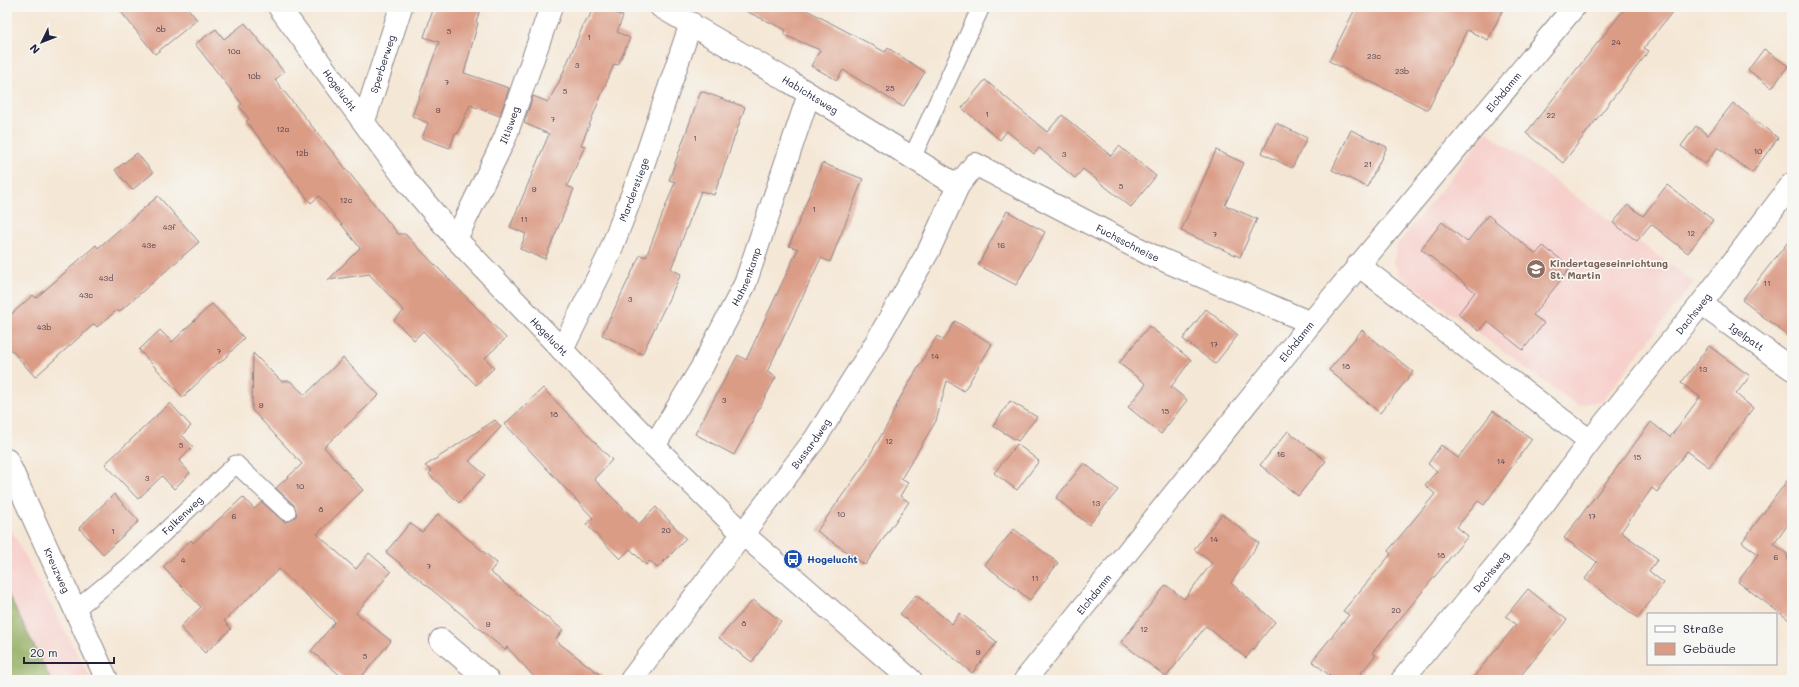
<svg xmlns="http://www.w3.org/2000/svg" width="1799" height="687" viewBox="0 0 1799 687" font-family="Mali,sans-serif">
  <style>
    .built { fill: #f7d0cc }
    .forest { fill: #90ab5d; stroke: #59664c }
    .building { fill: #db9c86 }
    .lines { fill: none; stroke-linecap: round; stroke-linejoin: round }
    .lane-casing { stroke: #8c8488; stroke-width: 19 }
    .street-casing { stroke: #8c8488; stroke-width: 24 }
    .lane { stroke: #fff; stroke-width: 17 }
    .street { stroke: #fff; stroke-width: 22 }
    .labels { text-anchor: middle; dominant-baseline: central; stroke-width: 3.5; stroke-linejoin: round; paint-order: stroke }
    .number-label { font-size: 8px; fill: #50404e }
    .street-label { font-size: 10px; fill: #22223b; stroke: #f6f6f2 }
    .education-label { font-size: 10px; font-weight: bold; fill: #785e54; stroke: #f6f6f2; text-anchor: start }
    .transit-label { font-size: 10px; font-weight: bold; fill: #164399; stroke: #f6f6f2; text-anchor: start }
  </style>
  <rect width="100%" height="100%" fill="#f6f6f2"/>
  <filter id="ink" filterUnits="userSpaceOnUse"><feTurbulence type="fractalNoise" baseFrequency=".025" numOctaves="2"/><feDisplacementMap in="SourceGraphic" scale="8" xChannelSelector="R" yChannelSelector="G"/><feConvolveMatrix kernelMatrix="1 2 1 2 8 2 1 2 1" color-interpolation-filters="sRGB"/></filter>
  <filter id="wash" filterUnits="userSpaceOnUse"><feTurbulence type="fractalNoise" baseFrequency=".012" numOctaves="4" result="noise"/><feDisplacementMap in="SourceGraphic" scale="16" xChannelSelector="R" yChannelSelector="G"/><feGaussianBlur stdDeviation="0.9" result="paint"/><feColorMatrix in="noise" values="0 0 0 0 0 0 0 0 0 0 0 0 0 0 0 0 0 1.4 0 .05"/><feComposite in="paint" operator="in"/></filter>
  <g filter="url(#wash)">
    <rect width="100%" height="100%" fill="#f5e7d5"/>
    <g class="built">
      <path d="M1487 132 1694 282 1602 401 1577 405 1401 277 1393 262 1397 245Z"/>
      <path d="M7 522 91 680H7Z"/>
    </g>
    <path class="forest" d="M7 592 51 680H7Z"/>
    <g id="blocks">
      <g class="building">
        <path d="M117 7H187L197 20 155 54Z"/>
        <path d="M434 7H481L476 22 478 23 464 73 509 88 500 116 470 105 457 134 455 133 450 148 422 138 428 123 412 116 439 42 424 37Z"/>
        <path d="M593 7H601L623 16 617 32 630 38 618 65 614 64 581 145 585 146 567 186 574 189 545 259 520 249 526 234 510 227 549 134 524 123 533 96 548 102 559 82 586 19 588 20Z"/>
        <path d="M737 7H801L885 52 888 48 925 72 903 107 843 70 837 80 811 66 820 50 784 35 786 30Z"/>
        <path d="M1356 7H1504L1488 40 1467 30 1428 110 1329 61Z"/>
        <path d="M1626 7H1676L1644 48 1649 51 1563 163 1526 133Z"/>
        <path d="M245 23 284 72 275 80 398 234H405L506 338 485 358 494 368 476 385 423 331 414 340 394 320 404 311 369 274 328 280 360 248 319 196 311 203 246 121 249 119 239 106 242 104 195 44 216 29 224 39Z"/>
        <path d="M1764 49 1788 66 1772 88 1748 70Z"/>
        <path d="M985 80 1047 132 1062 115 1111 156 1119 146 1156 176 1131 207 1083 169 1075 178 1039 148 1034 154 1007 131 1000 140 962 108Z"/>
        <path d="M701 91 745 107 714 195 701 191 671 269 681 274 642 354 602 335 640 255 646 257 675 182 669 180Z"/>
        <path d="M1733 103 1778 138 1752 173 1718 147 1705 164 1681 146 1696 126 1708 135Z"/>
        <path d="M1276 123 1307 138 1292 168 1262 153Z"/>
        <path d="M1351 130 1387 147 1367 187 1332 170Z"/>
        <path d="M1216 150 1244 163 1225 205 1257 219 1240 257 1181 231Z"/>
        <path d="M137 153 153 173 132 190 115 170Z"/>
        <path d="M822 163 863 179 830 262 821 258 767 372 776 377 734 455 695 434 738 355 746 360 798 249 789 246Z"/>
        <path d="M1667 185 1713 220 1688 253 1651 224 1637 241 1613 223 1628 205 1643 216Z"/>
        <path d="M158 196 199 242 119 312 117 310 97 327 94 324 35 377 7 345V318L33 295 36 298 96 245 98 248Z"/>
        <path d="M1007 211 1045 232 1016 285 978 265Z"/>
        <path d="M1488 215 1536 254 1543 246 1571 267 1533 315 1544 323 1523 350 1487 321 1479 331 1458 314 1475 292 1421 249 1442 222 1467 242Z"/>
        <path d="M1792 237V339L1742 300Z"/>
        <path d="M212 304 244 338 220 363 219 362 183 397 139 350 160 330 172 342Z"/>
        <path d="M1206 309 1238 335 1215 364 1183 339Z"/>
        <path d="M955 321 992 344 964 391 947 381 936 421 901 479 908 483 900 496 909 502 865 565 817 531 864 465 889 422 900 398 937 336 944 340Z"/>
        <path d="M1149 326 1191 360 1171 387 1187 400 1161 434 1128 407 1146 384 1119 363Z"/>
        <path d="M1362 330 1413 372 1380 413 1329 370Z"/>
        <path d="M1709 346 1750 376 1736 394 1753 408 1709 467 1687 451 1657 492 1652 488 1621 532 1658 559 1649 571 1664 583 1638 618 1585 579 1597 562 1564 538 1651 422 1670 437 1700 397 1681 383Z"/>
        <path d="M253 353 281 381H290L305 395 343 358 379 395 324 447 363 490 317 534 356 569 369 553 391 572 356 613 391 641 359 680H346L311 651 335 622 279 569 224 621 231 629 205 653 180 627 201 607 163 567 191 540 193 543 243 497 254 509 262 502 284 522 290 521 297 515 294 505 276 488 302 464 252 410Z"/>
        <path d="M543 388 612 460 594 479 639 524 656 507 686 539 657 568 650 561 646 565 630 549 620 559 586 524 593 518 505 424Z"/>
        <path d="M1010 401 1037 417 1018 441 993 426Z"/>
        <path d="M170 403 191 426 182 435 193 447 179 461 190 473 174 489 162 476 138 499 105 464Z"/>
        <path d="M1493 411 1532 439 1484 505 1478 501 1457 527 1468 536 1372 653 1376 655 1355 680H1335L1312 661 1349 615 1343 611 1391 554 1388 551 1435 494 1425 485 1437 471 1428 464 1441 445 1458 458Z"/>
        <path d="M495 420 501 427 469 461 485 475 459 503 429 474 432 471 425 466Z"/>
        <path d="M1288 431 1326 461 1298 496 1260 465Z"/>
        <path d="M1017 444 1039 461 1017 490 994 473Z"/>
        <path d="M1084 463 1118 490 1089 525 1056 498Z"/>
        <path d="M1792 474V519L1774 544 1787 554 1789 567 1792 569V622L1738 582 1758 554 1742 542Z"/>
        <path d="M114 494 139 521 103 554 79 528Z"/>
        <path d="M438 514 497 563 490 572 563 630 555 640 607 680H537L507 647 505 650 386 552 410 523 422 532Z"/>
        <path d="M1222 514 1259 543 1231 583 1275 622 1246 658 1206 626 1166 677 1121 642 1166 585 1184 599 1212 563 1194 549Z"/>
        <path d="M1014 529 1058 563 1030 600 985 565Z"/>
        <path d="M1528 589 1567 620 1517 680H1471L1516 625 1506 616Z"/>
        <path d="M916 595 952 624 960 613 997 642 972 673 900 614Z"/>
        <path d="M753 600 781 621 752 662 719 638Z"/>
      </g>
    </g>
  </g>
  <g filter="url(#ink)">
    <use href="#blocks" fill-opacity="0" stroke="#8c8488" stroke-width="1"/>
    <g class="lines">
      <g class="lane-casing">
        <g id="lane">
          <path d="M912 158 981 7"/>
          <path id="s1" d="M75 610 133 562 236 464 287 512"/>
        </g>
      </g>
      <g class="street-casing">
        <g id="street">
          <path id="s2" d="M279 7 406 180 456 239 654 446 743 534 911 680"/>
          <path id="s3" d="M661 7 790 82 958 186"/>
          <path id="s4" d="M364 121 401 7"/>
          <path id="s5" d="M456 239 505 138 551 7"/>
          <path d="M1358 265 1590 441"/>
          <path id="s6" d="M1701 304 1792 369"/>
          <path id="s7" d="M562 350 608 257 640 174 691 23"/>
          <path id="s8" d="M654 446 702 367 745 284 809 94"/>
          <path id="s9" d="M7 460 107 680"/>
          <path d="M441 640 488 680"/>
          <path id="s10" d="M631 680 815 439 871 351 929 250 958 186 975 164 1149 254 1311 323"/>
          <path id="s11" d="M1025 680 1311 323 1574 7"/>
          <path id="s12" d="M1402 680 1520 536 1590 441 1701 304 1792 184"/>
        </g>
      </g>
      <use href="#lane" class="lane"/>
      <use href="#street" class="street"/>
    </g>
  </g>
  <defs>
    <g id="school-disc" transform="scale(1)"><circle r="9.5" fill="#8d6e63" stroke="#f6f6f2"/><path d="M0-5L7-2L0 1L-7-2ZM-4 1L0 2.5L4 1V4Q0 6-4 4Z" fill="#fff"/></g>
    <g id="bus-disc" transform="scale(1)"><circle r="9.5" fill="#1a4fb4" stroke="#f6f6f2"/><path d="M-5-6H5V4H4V6H2V4H-2V6H-4V4H-5ZM-3.5-4V0h7V-4ZM-3.5 1.2v1.5H-2V1.2ZM2 1.2v1.5H3.5V1.2Z" fill="#fff"/></g>
  </defs>
  <g fill-rule="evenodd">
    <use href="#school-disc" x="1536" y="269"/>
    <use href="#bus-disc" x="793" y="559"/>
  </g>
  <g class="labels">
    <g class="number-label">
      <text x="161" y="29">8b</text>
      <text x="449" y="31">5</text>
      <text x="589" y="37">1</text>
      <text x="1616" y="42">24</text>
      <text x="234" y="51">10a</text>
      <text x="1374" y="56">23c</text>
      <text x="577" y="65">3</text>
      <text x="1402" y="71">23b</text>
      <text x="254" y="76">10b</text>
      <text x="447" y="82">7</text>
      <text x="890" y="88">25</text>
      <text x="565" y="91">5</text>
      <text x="438" y="110">9</text>
      <text x="987" y="114">1</text>
      <text x="1551" y="115">22</text>
      <text x="553" y="119">7</text>
      <text x="283" y="129">12a</text>
      <text x="695" y="138">1</text>
      <text x="1758" y="151">10</text>
      <text x="302" y="153">12b</text>
      <text x="1064" y="154">3</text>
      <text x="1368" y="164">21</text>
      <text x="1121" y="186">5</text>
      <text x="534" y="189">9</text>
      <text x="346" y="200">12c</text>
      <text x="814" y="209">1</text>
      <text x="524" y="219">11</text>
      <text x="169" y="227">43f</text>
      <text x="1691" y="233">12</text>
      <text x="1215" y="234">7</text>
      <text x="149" y="245">43e</text>
      <text x="1001" y="245">16</text>
      <text x="106" y="278">43d</text>
      <text x="1767" y="283">11</text>
      <text x="86" y="295">43c</text>
      <text x="630" y="299">3</text>
      <text x="44" y="327">43b</text>
      <text x="1214" y="344">17</text>
      <text x="219" y="351">7</text>
      <text x="935" y="356">14</text>
      <text x="1346" y="366">18</text>
      <text x="1703" y="369">13</text>
      <text x="724" y="400">3</text>
      <text x="261" y="405">9</text>
      <text x="1165" y="411">15</text>
      <text x="554" y="414">18</text>
      <text x="889" y="441">12</text>
      <text x="181" y="445">5</text>
      <text x="1281" y="454">16</text>
      <text x="1637" y="457">15</text>
      <text x="1501" y="461">14</text>
      <text x="147" y="478">3</text>
      <text x="300" y="486">10</text>
      <text x="1096" y="503">13</text>
      <text x="321" y="509">8</text>
      <text x="841" y="514">10</text>
      <text x="234" y="516">6</text>
      <text x="1592" y="516">17</text>
      <text x="666" y="530">20</text>
      <text x="113" y="531">1</text>
      <text x="1214" y="539">14</text>
      <text x="1441" y="555">18</text>
      <text x="1776" y="557">6</text>
      <text x="183" y="560">4</text>
      <text x="429" y="566">7</text>
      <text x="1035" y="578">11</text>
      <text x="1396" y="610">20</text>
      <text x="744" y="623">8</text>
      <text x="488" y="624">9</text>
      <text x="1144" y="629">12</text>
      <text x="978" y="652">9</text>
      <text x="365" y="656">5</text>
    </g>
    <g class="street-label">
      <text stroke="none"><textPath href="#s4" startOffset="60">Sperberweg</textPath></text>
      <text stroke="none"><textPath href="#s2" startOffset="103">Hogelucht</textPath></text>
      <text stroke="none"><textPath href="#s11" startOffset="758">Elchdamm</textPath></text>
      <text stroke="none"><textPath href="#s3" startOffset="173">Habichtsweg</textPath></text>
      <text stroke="none"><textPath href="#s5" startOffset="126">Iltisweg</textPath></text>
      <text stroke="none"><textPath href="#s7" startOffset="176">Marderstiege</textPath></text>
      <text stroke="none"><textPath href="#s10" startOffset="794">Fuchsschneise</textPath></text>
      <text stroke="none"><textPath href="#s8" startOffset="193">Hahnenkamp</textPath></text>
      <text stroke="none"><textPath href="#s12" startOffset="468">Dachsweg</textPath></text>
      <text stroke="none"><textPath href="#s6" startOffset="56">Igelpatt</textPath></text>
      <text stroke="none"><textPath href="#s2" startOffset="427">Hogelucht</textPath></text>
      <text stroke="none"><textPath href="#s11" startOffset="434">Elchdamm</textPath></text>
      <text stroke="none"><textPath href="#s10" startOffset="297">Bussardweg</textPath></text>
      <text stroke="none"><textPath href="#s1" startOffset="143">Falkenweg</textPath></text>
      <text stroke="none"><textPath href="#s9" startOffset="121">Kreuzweg</textPath></text>
      <text stroke="none"><textPath href="#s12" startOffset="140">Dachsweg</textPath></text>
      <text stroke="none"><textPath href="#s11" startOffset="110">Elchdamm</textPath></text>
    </g>
    <g class="education-label">
      <text x="1550" y="263">Kindertageseinrichtung<tspan x="1550" dy="12">St. Martin</tspan></text>
    </g>
    <g class="transit-label">
      <text x="807" y="559">Hogelucht</text>
    </g>
  </g>
  <rect width="1799" height="687" fill="none" stroke="#f6f6f2" stroke-width="24"/>
  <rect x="1647" y="613" width="130" height="52" fill="#f6f6f2" stroke="#a1a1a9"/>
  <rect x="1655" y="626" width="20" height="6" fill="#ffffff" stroke="#a1a1a9"/>
  <text x="1683" y="633" font-size="12" fill="#22223b">Straße</text>
  <rect x="1655" y="643" width="20" height="12" fill="#db9c86" stroke="#a1a1a9"/>
  <text x="1683" y="653" font-size="12" fill="#22223b">Gebäude</text>
  <g transform="translate(42 42) rotate(227)" stroke="#f6f6f2" stroke-width="3" paint-order="stroke">
  <path d="M0-3L7 15L0 10L-7 15Z" fill="#22223b"/>
  <text y="-6" font-size="11" font-weight="bold" text-anchor="middle" fill="#22223b">N</text>
  </g>
  <path d="M24 657v6h90v-6" fill="none" stroke="#22223b" stroke-width="2"/>
  <text x="30" y="657" font-size="12" fill="#22223b" stroke="#f6f6f2" stroke-width="3" paint-order="stroke">20 m</text>
</svg>
